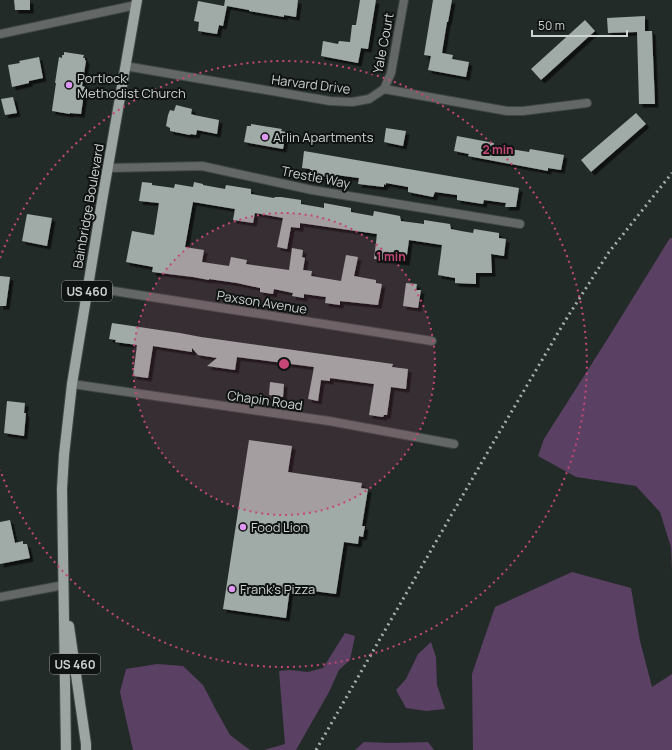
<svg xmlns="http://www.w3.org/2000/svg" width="672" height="750" viewBox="0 0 672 750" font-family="Manrope,sans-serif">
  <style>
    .green { fill: #5a4062 }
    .building { fill: #a0aaa7; filter: url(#shadow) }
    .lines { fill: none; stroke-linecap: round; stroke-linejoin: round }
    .minor-casing { stroke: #3e4643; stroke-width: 10 }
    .primary-casing { stroke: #3e4643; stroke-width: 12 }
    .minor { stroke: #636766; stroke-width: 8 }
    .primary { stroke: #9ca5a2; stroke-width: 10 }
    .rail { stroke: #a8aeac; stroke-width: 3; stroke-dasharray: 2 4; stroke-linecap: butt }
    .ring { fill: none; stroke: #c54778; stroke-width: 2; stroke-dasharray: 2 4 }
    .poi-dot { fill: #de98f3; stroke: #0f1311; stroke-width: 1.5 }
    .labels { text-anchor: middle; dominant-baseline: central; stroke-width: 4; stroke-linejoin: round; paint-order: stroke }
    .shield { fill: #0f1311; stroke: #949997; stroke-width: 1 }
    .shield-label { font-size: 12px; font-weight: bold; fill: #cdd3d1 }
    .street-label { font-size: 13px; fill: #cdd3d1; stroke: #0f1311 }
    .poi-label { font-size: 13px; fill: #cdd3d1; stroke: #0f1311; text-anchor: start }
    .centre { fill: #c54778; stroke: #0f1311; stroke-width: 2 }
    .ring-label { font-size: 12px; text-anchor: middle; font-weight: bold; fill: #c54778; stroke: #0f1311; stroke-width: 4; stroke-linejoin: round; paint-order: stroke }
  </style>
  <defs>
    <filter id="shadow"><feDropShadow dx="3.5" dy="3.5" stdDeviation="0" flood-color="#0009"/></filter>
  </defs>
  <rect width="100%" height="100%" fill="#232b28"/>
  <g class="green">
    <path d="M670 238H672V571L671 547 660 512 636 486 576 477 538 456 544 439 610 335Z"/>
    <path d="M572 572 631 588 640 641 652 687 672 674V750H473L472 674 495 607Z"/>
    <path d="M345 633 355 636 350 660 339 670 329 692 296 750H264L285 744 279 671 289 670 308 672 323 668Z"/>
    <path d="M431 642 436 657 437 685 445 709 426 711 406 708 396 690 406 679 418 654Z"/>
    <path d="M157 664 183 666 203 685 216 710 230 735 250 750H133L120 692 126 669Z"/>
    <path d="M364 742 390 743 428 742 434 750H355Z"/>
  </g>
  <g class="building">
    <path d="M14 0H30V10H15Z"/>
    <path d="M225 0H298L296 17 284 15V17L249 11V10L227 6 223 26 219 25 217 34 198 31 199 22 194 21 198 1 224 6Z"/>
    <path d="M360 0H376L368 49 361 48 358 63 321 56 323 41 338 44 339 41 350 42 352 25H356Z"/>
    <path d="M433 0H452L448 22H447L442 53 453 55 452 59 469 62 466 77 428 70 431 56 424 55Z"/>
    <path d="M645 16V31H652L655 104H639L637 32 608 33 607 18Z"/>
    <path d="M585 20 595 31 541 80 531 69Z"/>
    <path d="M64 52 84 55 83 58H85V60L86 61 82 86 85 87 81 114 70 113V114L52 111V110L56 83H55L59 57 62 58V55H64Z"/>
    <path d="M39 57 43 78 29 81V83L12 87 8 65 20 63 19 61Z"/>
    <path d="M13 97 17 113 5 115 1 99Z"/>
    <path d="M176 105 192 109 191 114 194 115 219 120 217 134 197 130 196 135 191 134 190 135 170 131V128L166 126 168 115 170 110 174 111Z"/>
    <path d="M636 113 646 124 591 172 581 160Z"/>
    <path d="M251 124 282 129 281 131 286 132 283 149 244 142 247 126H251Z"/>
    <path d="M386 128 406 131 403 146 384 142Z"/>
    <path d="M457 136 494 143 493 146 529 152 530 149 564 155 561 170 548 168V171L468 156 469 154 454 151Z"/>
    <path d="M304 151 519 188 516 207H505L506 203 484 200 483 204 457 200V195L435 192 433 197 408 192V187L386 183V185L384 184V187L358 184 359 178 336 175 335 178 309 174 310 169 302 168Z"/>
    <path d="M142 182 152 183V185L174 188 175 184 193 187 194 182 203 184V185L225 189 226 185 251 189V194L274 198 275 197H281L301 200V204L324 208V203L351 208V212L373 216 374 211 400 216 401 221 424 224V220L450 224 451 229 461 231 473 233 474 229 499 233V238L506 239 504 256 491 254 492 273H476V284L455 283V278L438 275 442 245 409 240 406 262 374 259 377 234 300 223V228L291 227 287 249 277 247 283 218 255 213 253 223 233 220 235 209 193 202 185 247 204 250 202 262 229 266 231 257 247 260 246 264 289 270 292 248 303 250 302 257 305 258 303 270 312 271 311 276 341 281 346 255 358 257 354 276 376 280V283L382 284 378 305 340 301V305L325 303 326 297 304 294V298L292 296 293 293 274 289 273 294 260 292V288L237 283 209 279V280L193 277 152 272 153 267 126 262 132 231 154 235 159 203 139 201Z"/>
    <path d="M27 214 52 218 47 246 22 241Z"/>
    <path d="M0 276 10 277 6 306H0Z"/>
    <path d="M406 283 417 284 416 290H421L418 308 403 306Z"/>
    <path d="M112 323 180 333 201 337 393 364 392 367 408 369 406 389 391 387 387 415H384L383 417 369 415 374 384 330 378V381L321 380 318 401 308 399 314 367 237 357 235 370 207 366 217 358 198 355 192 348V352L153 346 148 378 133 376 137 345 115 342 116 340 109 339Z"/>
    <path d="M270 382 284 384 283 397 269 395Z"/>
    <path d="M7 401 25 403 24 413H26L24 436 4 433Z"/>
    <path d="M249 440 292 446 288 472 362 483 361 488 368 489 362 526H365L363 537 359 536 358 544 344 542 336 594 290 588 286 618 223 609Z"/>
    <path d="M10 520 15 543 23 541V544H27L30 558 0 564V522Z"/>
  </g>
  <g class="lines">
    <g class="minor-casing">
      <g id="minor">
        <path d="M0 34 136 5"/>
        <path d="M125 66 330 101 352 102 369 99 384 89 507 111H523L587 103"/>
        <path d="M384 89 391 73 404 0"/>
        <path d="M108 168 202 166 312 190 520 224"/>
        <path d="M88 287 432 341"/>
        <path d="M72 384 329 421 454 444"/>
        <path d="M0 597 64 585"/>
      </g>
    </g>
    <g class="primary-casing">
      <g id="primary">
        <path d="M69 626 86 744V750"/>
        <path d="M66 750 62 489 64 455 72 384 102 201 137 0"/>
      </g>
    </g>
    <use href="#minor" class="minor"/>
    <use href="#primary" class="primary"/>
    <path class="rail" d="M316 750 486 455 565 321 609 252 672 173"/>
  </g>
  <circle cx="284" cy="364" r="151" fill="#c54778" fill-opacity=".12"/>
  <g class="ring">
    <circle cx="284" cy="364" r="151"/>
    <path d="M0 258A303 303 0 1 1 0 470"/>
  </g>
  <g class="poi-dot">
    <circle cx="69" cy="85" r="4"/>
    <circle cx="265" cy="137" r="4"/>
    <circle cx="243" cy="527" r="4"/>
    <circle cx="232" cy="589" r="4"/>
  </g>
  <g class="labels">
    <g class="shield">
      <rect x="62" y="281" width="50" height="20" rx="3"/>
      <rect x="50" y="654" width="50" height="20" rx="3"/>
    </g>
    <g class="shield-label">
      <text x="87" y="291">US 460</text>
      <text x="75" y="664">US 460</text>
    </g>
    <g class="street-label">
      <text transform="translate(383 43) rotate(-79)">Yale Court</text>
      <text transform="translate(311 84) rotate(7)">Harvard Drive</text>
      <text transform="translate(316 177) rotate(11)">Trestle Way</text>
      <text transform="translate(88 206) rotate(-80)">Bainbridge Boulevard</text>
      <text transform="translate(262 302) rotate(9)">Paxson Avenue</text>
      <text transform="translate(265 400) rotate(8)">Chapin Road</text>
    </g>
    <g class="poi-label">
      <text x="77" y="78">Portlock<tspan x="77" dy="15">Methodist Church</tspan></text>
      <text x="273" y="137">Arlin Apartments</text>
      <text x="251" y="527">Food Lion</text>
      <text x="240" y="589">Frank's Pizza</text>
    </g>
  </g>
  <circle cx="284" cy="364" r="6" class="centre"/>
  <g class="ring-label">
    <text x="498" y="154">2 min</text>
    <text x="391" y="261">1 min</text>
  </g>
  <path d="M532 30v6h95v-6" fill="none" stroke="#cdd3d1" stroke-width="2"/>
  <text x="538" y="30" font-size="12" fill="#cdd3d1" stroke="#0f1311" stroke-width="3" paint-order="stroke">50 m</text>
</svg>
